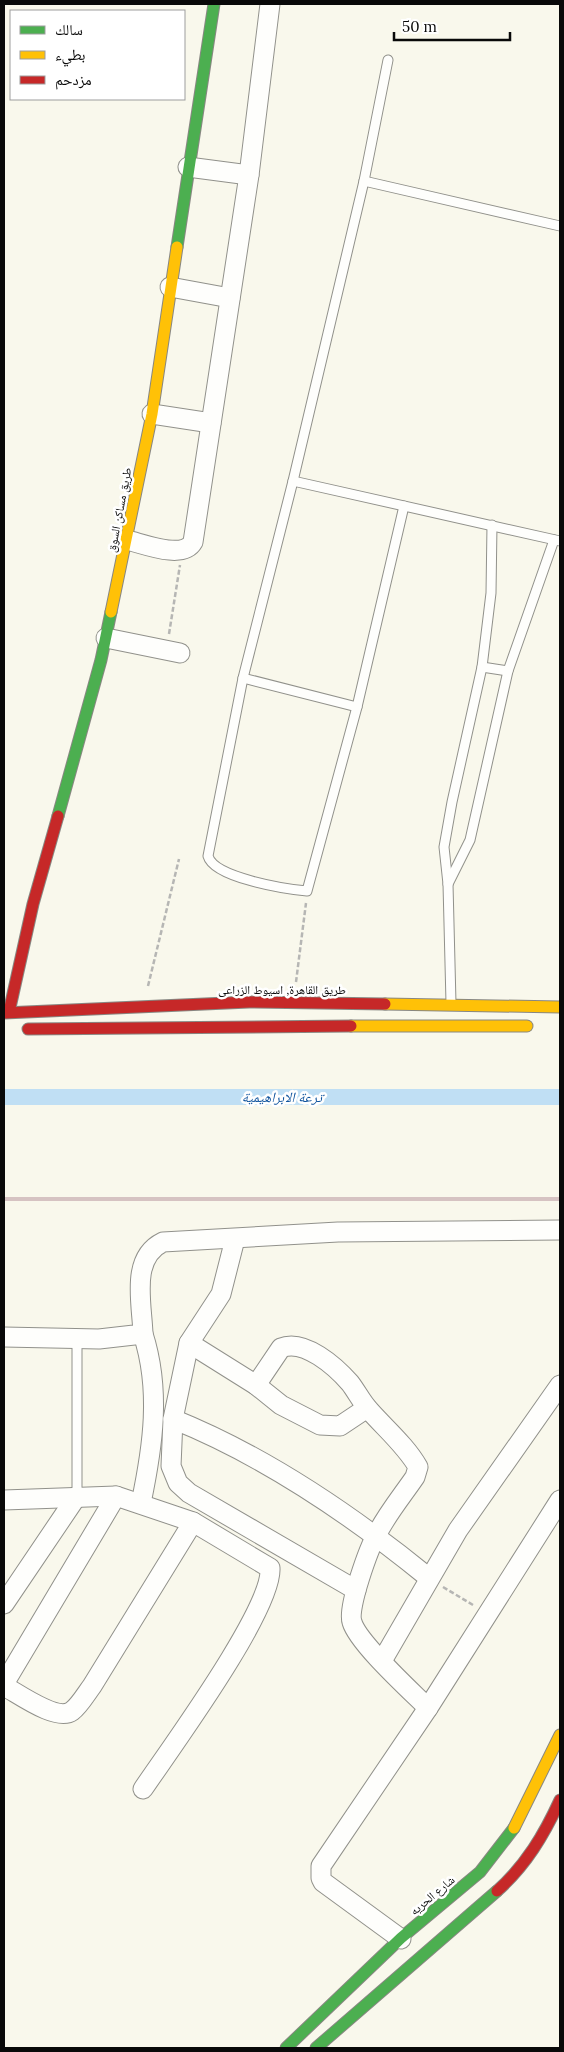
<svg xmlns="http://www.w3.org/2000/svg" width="564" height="2052" viewBox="0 0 564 2052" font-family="Lora,'Noto Naskh Arabic',serif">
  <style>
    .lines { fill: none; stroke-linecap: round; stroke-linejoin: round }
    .canal { stroke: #c0dff4; stroke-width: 16 }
    .lane-casing { stroke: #91918b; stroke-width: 11 }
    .street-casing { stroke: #91918b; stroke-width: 21 }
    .fast-casing { stroke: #888782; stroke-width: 13 }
    .slow-casing { stroke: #888782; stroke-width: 13 }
    .jam-casing { stroke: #888782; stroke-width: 13 }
    .path { stroke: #b6b6b4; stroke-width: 2.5; stroke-dasharray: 5 2.5; stroke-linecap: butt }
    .lane { stroke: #fefefc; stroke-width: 9 }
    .street { stroke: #fefefc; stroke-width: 19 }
    .fast { stroke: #4caf50; stroke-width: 11 }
    .slow { stroke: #ffc107; stroke-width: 11 }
    .jam { stroke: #c62828; stroke-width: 11 }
    .rail { stroke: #d6c3c2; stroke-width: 4 }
    .labels { text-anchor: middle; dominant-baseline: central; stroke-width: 5; stroke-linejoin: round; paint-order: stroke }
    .street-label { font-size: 12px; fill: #090909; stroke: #fff }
    .water-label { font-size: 14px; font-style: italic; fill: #10549e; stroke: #fff }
  </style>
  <rect width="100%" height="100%" fill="#f9f8ec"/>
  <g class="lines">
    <path class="canal" d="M4 1097H560"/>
    <g class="lane-casing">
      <g id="lane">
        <path d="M388 60 364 181 293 481 243 678 208 856C214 878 286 889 307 891L357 707 404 506"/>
        <path d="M364 181 560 226"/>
        <path d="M293 481 560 541"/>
        <path d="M482 667 508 671"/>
        <path d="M243 678 357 707"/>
        <path d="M448 884 470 840 508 671 554 540"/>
        <path d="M451 1003 448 884 444 847 452 802 482 667 491 593 492 525"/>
        <path d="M77 1496V1340"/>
      </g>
    </g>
    <g class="street-casing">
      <g id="street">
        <path d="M188 167 249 175"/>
        <path d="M170 287 230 298"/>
        <path d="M152 414 211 423"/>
        <path d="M127 540C144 544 183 560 193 542L249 175 270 4"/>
        <path d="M106 638 180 653"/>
        <path d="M235 1239 221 1294 189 1343 173 1419 171 1466 178 1483 189 1493 356 1590"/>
        <path d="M4 1337 99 1339 143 1334C142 1303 130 1258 163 1242L338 1232 560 1230"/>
        <path d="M189 1343 256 1385 281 1405 320 1425 340 1426 367 1408"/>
        <path d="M256 1385 281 1348C304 1338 336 1367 350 1383 357 1392 362 1403 370 1411 386 1429 406 1446 418 1467L415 1477C402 1496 387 1514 377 1534 369 1548 347 1608 352 1622 358 1643 410 1690 428 1708"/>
        <path d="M173 1419C265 1456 353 1516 429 1578"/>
        <path d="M4 1500 116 1496 193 1522 270 1568C273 1609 170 1749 143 1789"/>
        <path d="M141 1503C153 1446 161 1390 143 1334"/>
        <path d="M4 1604 77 1496"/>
        <path d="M382 1661 458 1530 560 1385"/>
        <path d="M4 1684 116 1496"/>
        <path d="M4 1686C19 1694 57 1722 72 1711 79 1706 86 1694 92 1686L193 1522"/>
        <path d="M401 1939 323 1882 321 1878V1866L428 1708 560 1500"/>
      </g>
    </g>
    <g class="fast-casing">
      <g id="fast">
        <path d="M177 247 214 4"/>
        <path d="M58 816 101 660 111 612"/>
        <path d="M286 2048 401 1938 480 1872 514 1828"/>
        <path d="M316 2048 497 1891"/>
      </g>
    </g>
    <g class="slow-casing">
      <g id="slow">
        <path d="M111 612 152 414 177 247"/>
        <path d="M385 1004 560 1007"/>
        <path d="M351 1026H527"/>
        <path d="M514 1828 560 1735"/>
      </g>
    </g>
    <g class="jam-casing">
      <g id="jam">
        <path d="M9 1012 33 904 58 816"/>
        <path d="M4 1013 249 1002 385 1004"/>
        <path d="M28 1029 351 1026"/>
        <path d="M497 1891C526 1865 544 1835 560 1800"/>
      </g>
    </g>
    <g class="path">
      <path d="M169 634 180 565"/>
      <path d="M296 982 306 903"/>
      <path d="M148 986 179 859"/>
      <path d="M443 1587 473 1605"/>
    </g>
    <use href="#lane" class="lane"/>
    <use href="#street" class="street"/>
    <use href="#fast" class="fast"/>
    <use href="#slow" class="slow"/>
    <use href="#jam" class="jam"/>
    <path class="rail" d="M4 1199H560"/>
  </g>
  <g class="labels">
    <g class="street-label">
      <text transform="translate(119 510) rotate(-79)">طريق مساكن السوق</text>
      <text x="282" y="989">طريق القاهرة, اسيوط الزراعى</text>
      <text transform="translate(432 1895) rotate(-40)">شارع الحريه</text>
    </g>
    <g class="water-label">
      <text x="282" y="1097">ترعة الابراهيمية</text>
    </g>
  </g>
  <rect width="564" height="2052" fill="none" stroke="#090909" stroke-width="10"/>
  <rect x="10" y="10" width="175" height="90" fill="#ffffff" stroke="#9d9d9d"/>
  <rect x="20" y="26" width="25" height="8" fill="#4caf50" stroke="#9d9d9d"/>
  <text x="55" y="35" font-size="15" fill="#090909">سالك</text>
  <rect x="20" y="51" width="25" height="8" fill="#ffc107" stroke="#9d9d9d"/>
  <text x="55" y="60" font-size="15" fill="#090909">بطيء</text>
  <rect x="20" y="76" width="25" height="8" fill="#c62828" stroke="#9d9d9d"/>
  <text x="55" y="85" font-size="15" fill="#090909">مزدحم</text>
  <path d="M394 32v8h116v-8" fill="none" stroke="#090909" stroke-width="2.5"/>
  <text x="402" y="32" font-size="15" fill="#090909" stroke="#ffffff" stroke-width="4" paint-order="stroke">50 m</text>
</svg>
